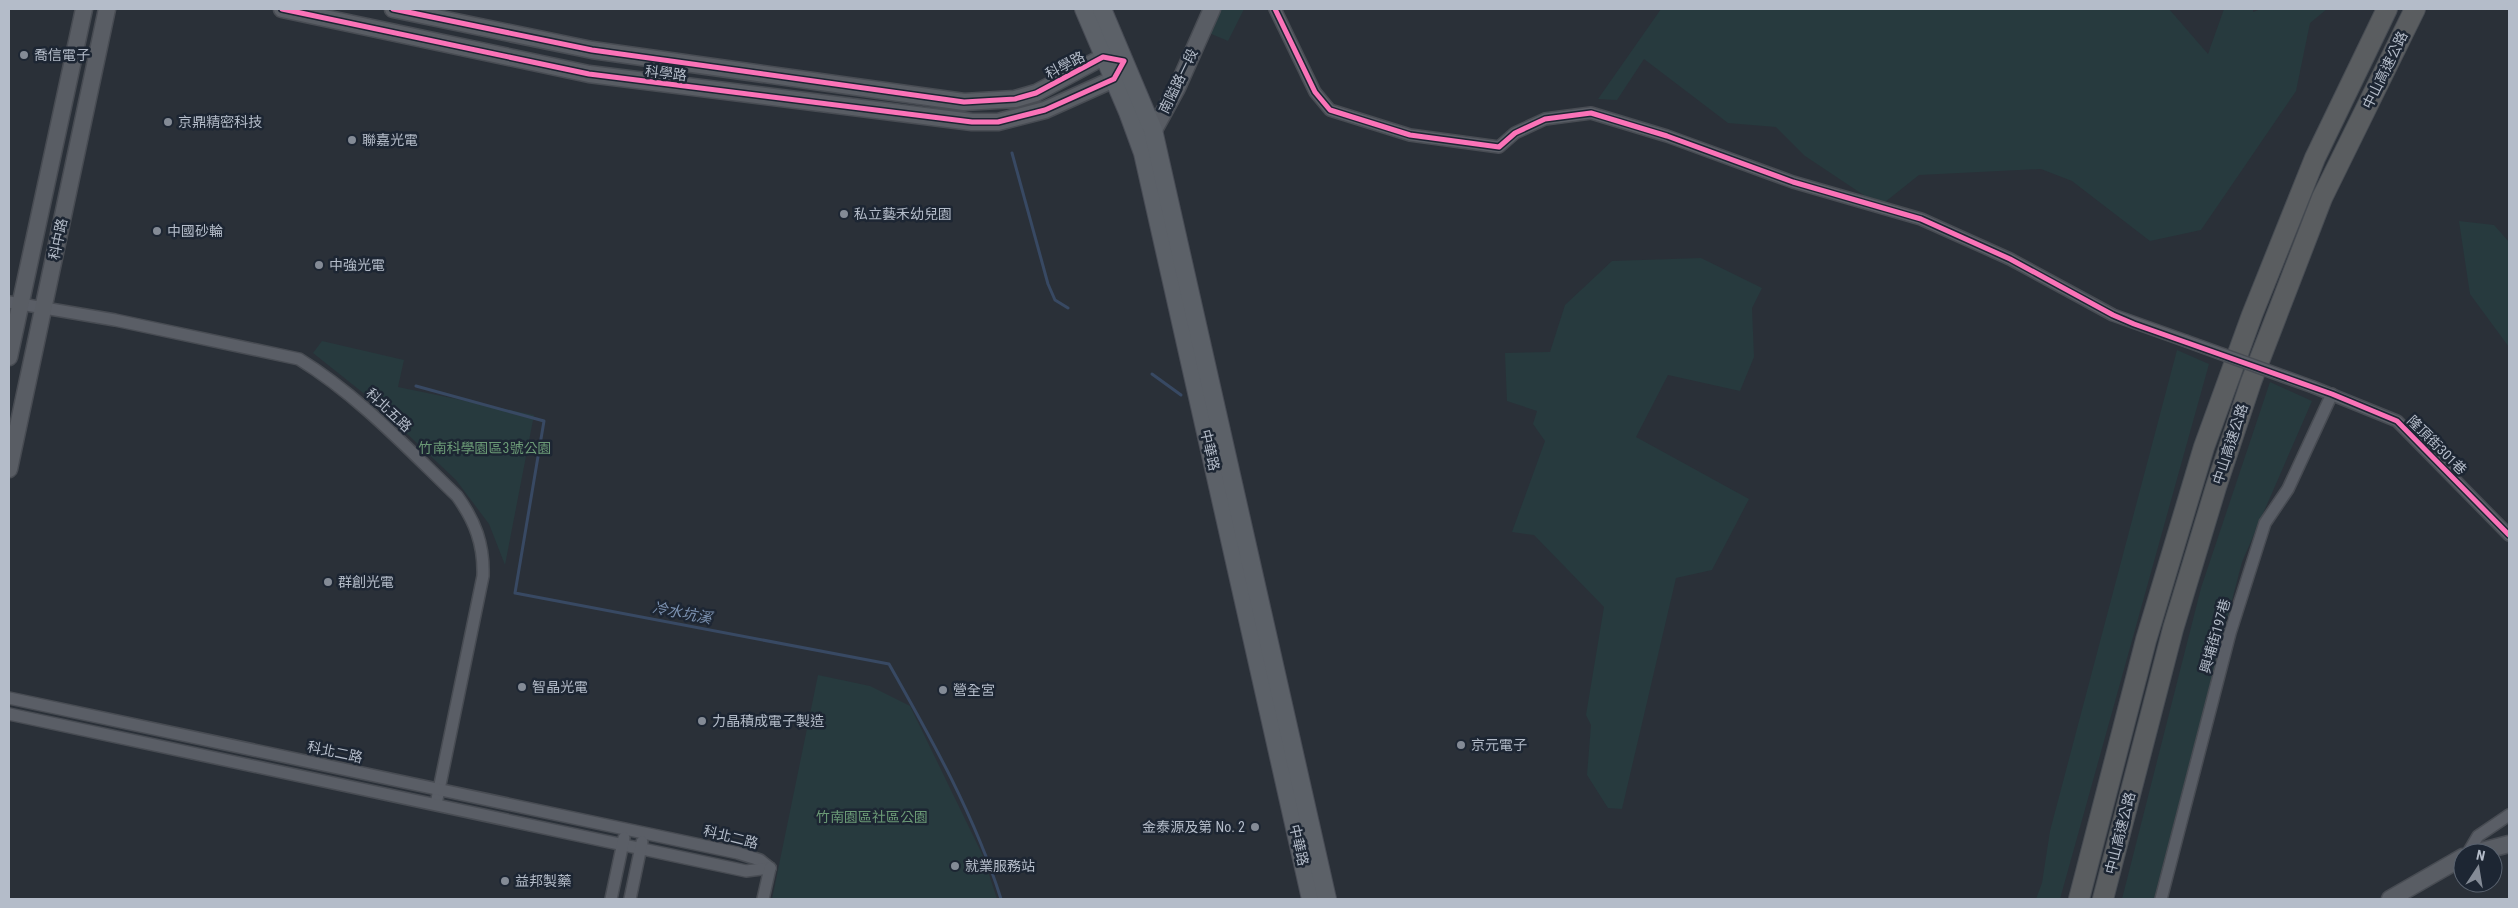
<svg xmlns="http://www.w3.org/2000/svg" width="2518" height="908" font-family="'Roboto Condensed','Noto Sans TC',sans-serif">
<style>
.green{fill:#273a3e}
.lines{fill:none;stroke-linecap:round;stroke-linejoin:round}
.stream{stroke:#384963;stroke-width:3}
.street-casing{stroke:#484c53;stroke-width:14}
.secondary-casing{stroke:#484c53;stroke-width:19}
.primary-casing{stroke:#484c55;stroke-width:20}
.highway-casing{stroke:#474c53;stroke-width:22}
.street{stroke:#5a5e66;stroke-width:11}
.secondary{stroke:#595d64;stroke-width:16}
.primary{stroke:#5c6168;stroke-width:18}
.highway{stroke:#5a5d60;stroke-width:20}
.street-bridge-casing{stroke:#484c53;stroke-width:14;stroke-linecap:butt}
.street-bridge{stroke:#5a5e66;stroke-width:11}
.cycleway-casing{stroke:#1d2633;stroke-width:8}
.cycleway{stroke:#fb73b8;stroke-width:5}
.poi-dot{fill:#848b96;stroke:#1d2633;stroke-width:2}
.labels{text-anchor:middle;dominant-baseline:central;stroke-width:5;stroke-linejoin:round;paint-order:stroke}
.poi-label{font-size:14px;fill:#b4bcc9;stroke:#1d2633;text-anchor:start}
.street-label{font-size:14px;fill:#b4bcc9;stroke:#1d2633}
.park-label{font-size:14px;fill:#6b9a76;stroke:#1d2633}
.water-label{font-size:15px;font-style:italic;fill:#7c92b1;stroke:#1d2633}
</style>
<rect width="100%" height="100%" fill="#2a3038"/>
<g class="green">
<polygon points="1220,9 1244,9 1228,41 1209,33"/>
<polygon points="1661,9 2169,9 2208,54 2224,9 2253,9 2253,12 2261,9 2327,9 2310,23 2296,91 2201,230 2150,241 2072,181 2041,169 1919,175 1880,206 1805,156 1776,127 1728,123 1644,59 1617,100 1598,99"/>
<polygon points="2459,221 2494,225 2509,242 2509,347 2470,294"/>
<polygon points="1701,258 1762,288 1752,308 1754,357 1740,391 1668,375 1636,437 1749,499 1712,570 1676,578 1622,809 1608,808 1587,775 1591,725 1586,715 1604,607 1534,535 1512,532 1545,441 1533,424 1537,411 1507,401 1505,353 1550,352 1565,305 1612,261"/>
<polygon points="322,341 404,360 398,387 534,415 505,565 489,524 456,480 367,396 313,353"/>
<polygon points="2177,350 2209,364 2060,899 2036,899 2042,883 2050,831"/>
<polygon points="2270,382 2312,401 2242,562 2154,899 2122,899 2201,588"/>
<polygon points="818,675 870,686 910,706 983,856 997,899 772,899"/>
</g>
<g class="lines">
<g class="stream">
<polyline points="1012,153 1048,284 1055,300 1068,308"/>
<polyline points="1152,374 1181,395"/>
<path d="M416,386L544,421L515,593L889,664C932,740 975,816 1001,899"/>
</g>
<g class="street-casing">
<g id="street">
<polyline points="1275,9 1315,92 1330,110 1410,135 1499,147 1515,133 1545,119 1591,113 1667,136 1793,182 1921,219 2010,259 2113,315 2186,341"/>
<path d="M9,302L115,320L299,359C359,396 406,447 457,496C475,521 484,544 483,576L436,804"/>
<polyline points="2313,387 2397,421 2509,535"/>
<polyline points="9,698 738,853 760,860 770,868"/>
<polyline points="9,714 746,871 770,868"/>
<polyline points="2468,853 2478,836 2509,815"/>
<polyline points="611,899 624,838"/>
<polyline points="630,899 642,842"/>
<polyline points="763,899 770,868"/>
<polyline points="2161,899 2230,633 2265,523 2288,489 2332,394"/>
</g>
</g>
<g class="secondary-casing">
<g id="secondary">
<polyline points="282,9 589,74 972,122 998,122 1045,110 1114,79 1124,61 1103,57 1036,93 1015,99 964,102 592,50 393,9"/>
<polyline points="1149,139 1177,88 1212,9"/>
<polyline points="9,357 84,9"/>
<polyline points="9,469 107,9"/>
<polyline points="2474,853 2509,844"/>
<polyline points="2390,899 2463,857"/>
</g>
</g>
<g class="primary-casing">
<g id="primary">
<polyline points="1084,9 1128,112 1143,153 1311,899"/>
<polyline points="1102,9 1153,130 1327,899"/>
</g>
</g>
<g class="highway-casing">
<g id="highway">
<polyline points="2079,899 2146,640 2204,447 2252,315 2315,158 2387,9"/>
<polyline points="2103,899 2173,629 2216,487 2251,382 2322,198 2415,9"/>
</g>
</g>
<use href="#street" class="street"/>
<use href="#secondary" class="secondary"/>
<use href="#primary" class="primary"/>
<use href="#highway" class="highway"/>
<g class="street-bridge-casing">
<polyline id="street-bridge" points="2186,341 2313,387"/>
</g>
<use href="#street-bridge" class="street-bridge"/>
<g class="cycleway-casing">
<g id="cycleway">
<polyline points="282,9 589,74 972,122 998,122 1045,110 1114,79 1124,61 1103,57 1036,93 1015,99 964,102 592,50 393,9"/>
<polyline points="1275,9 1315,92 1330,110 1410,135 1499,147 1515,133 1545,119 1591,113 1667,136 1793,182 1921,219 2010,259 2113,315 2134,324 2332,394 2397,421 2509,535"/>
</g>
</g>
<use href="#cycleway" class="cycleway"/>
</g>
<g class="poi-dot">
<circle cx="24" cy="55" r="5"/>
<circle cx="168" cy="122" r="5"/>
<circle cx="352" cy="140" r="5"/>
<circle cx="844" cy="214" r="5"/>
<circle cx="157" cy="231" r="5"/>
<circle cx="319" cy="265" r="5"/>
<circle cx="328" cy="582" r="5"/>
<circle cx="522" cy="687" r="5"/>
<circle cx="943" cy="690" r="5"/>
<circle cx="702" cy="721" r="5"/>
<circle cx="1461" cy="745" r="5"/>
<circle cx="1255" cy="827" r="5"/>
<circle cx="955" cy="866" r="5"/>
<circle cx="505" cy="881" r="5"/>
</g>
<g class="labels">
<g class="poi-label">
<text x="34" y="55">喬信電子</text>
<text x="178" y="122">京鼎精密科技</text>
<text x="362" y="140">聯嘉光電</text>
<text x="854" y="214">私立藝禾幼兒園</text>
<text x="167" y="231">中國砂輪</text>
<text x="329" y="265">中強光電</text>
<text x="338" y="582">群創光電</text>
<text x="532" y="687">智晶光電</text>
<text x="953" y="690">營全宮</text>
<text x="712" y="721">力晶積成電子製造</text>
<text x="1471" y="745">京元電子</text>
<text x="1245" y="827" text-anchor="end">金泰源及第 No. 2</text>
<text x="965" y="866">就業服務站</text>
<text x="515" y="881">益邦製藥</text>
</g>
<g class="street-label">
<text transform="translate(1065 65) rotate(-28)">科學路</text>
<text transform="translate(2385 70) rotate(-64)">中山高速公路</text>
<text transform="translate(666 73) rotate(7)">科學路</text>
<text transform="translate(1178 81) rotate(-64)">南隘路一段</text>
<text transform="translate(58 239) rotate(-78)">科中路</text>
<text transform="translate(389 410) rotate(43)">科北五路</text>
<text transform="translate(2230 444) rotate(-72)">中山高速公路</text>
<text transform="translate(2437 445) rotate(45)">隆頂街301巷</text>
<text transform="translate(1210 450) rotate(77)">中華路</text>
<text transform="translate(2215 636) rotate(-74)">興埔街197巷</text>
<text transform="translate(335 752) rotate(12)">科北二路</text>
<text transform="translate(2120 833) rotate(-76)">中山高速公路</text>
<text transform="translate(731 837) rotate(14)">科北二路</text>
<text transform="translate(1299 845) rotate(77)">中華路</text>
</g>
<g class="park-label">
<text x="485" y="448">竹南科學園區3號公園</text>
<text x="872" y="817">竹南園區社區公園</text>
</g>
<g class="water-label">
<text transform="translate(682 613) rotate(11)">冷水坑溪</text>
</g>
</g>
<rect width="2518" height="908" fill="none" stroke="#b4bcc9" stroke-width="20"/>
<g transform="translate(2478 868) rotate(12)"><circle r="24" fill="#1d2633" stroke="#59626f"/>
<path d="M0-4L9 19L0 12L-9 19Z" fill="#848b96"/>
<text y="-8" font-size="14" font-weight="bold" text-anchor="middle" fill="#b4bcc9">N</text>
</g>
</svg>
